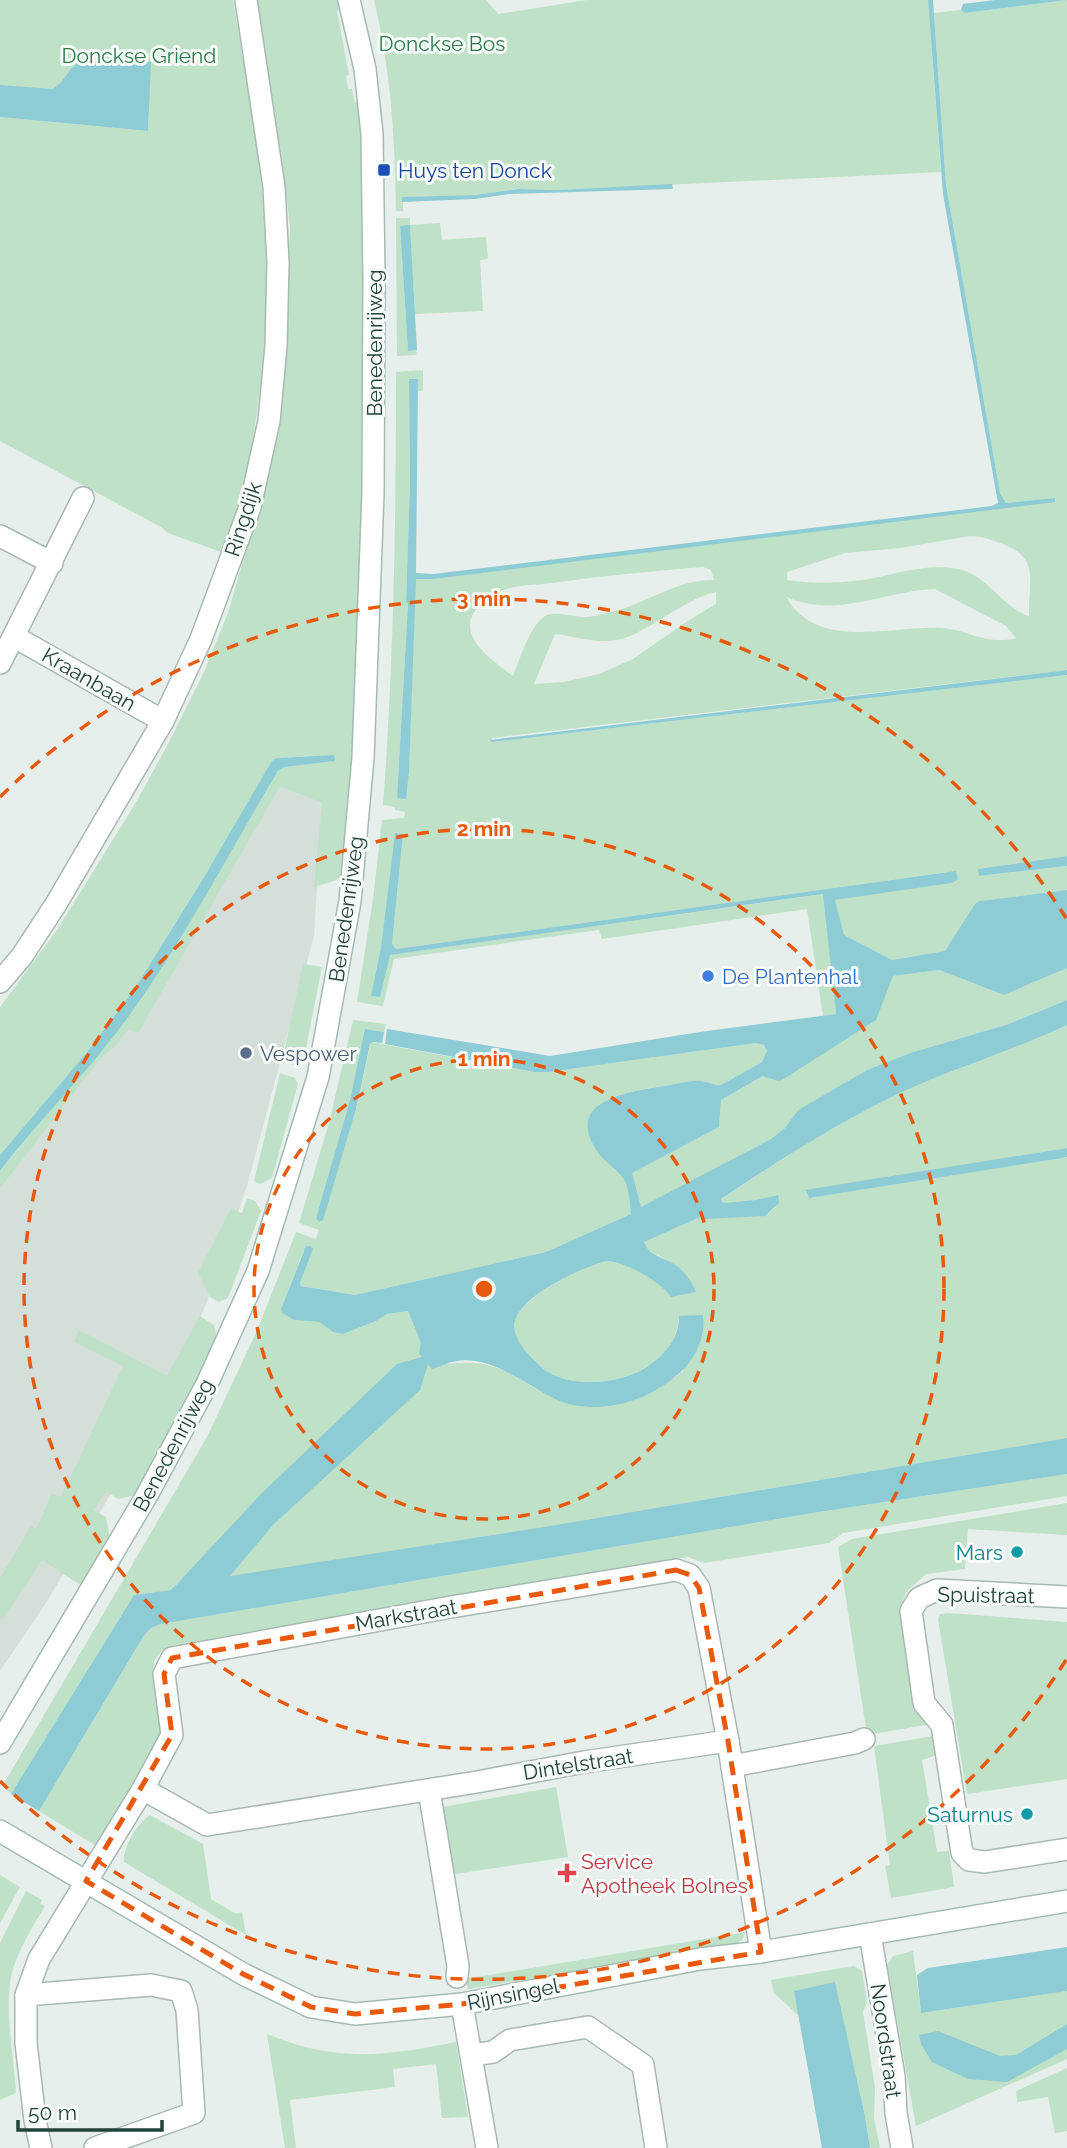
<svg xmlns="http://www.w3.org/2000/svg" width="1067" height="2148" font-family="Raleway,sans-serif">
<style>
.built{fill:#d4dfda}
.green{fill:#bee1c7;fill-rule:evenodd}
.water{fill:#8dcbd5}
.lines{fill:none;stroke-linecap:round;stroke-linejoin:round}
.street-casing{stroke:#a8b8b2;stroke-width:24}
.secondary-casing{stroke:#a4bbb3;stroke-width:24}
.street{stroke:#fff;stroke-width:21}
.secondary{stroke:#fff;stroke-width:21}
.marked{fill:none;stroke:#e8590c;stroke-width:5;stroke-dasharray:14 9;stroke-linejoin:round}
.ring{fill:none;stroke:#e8590c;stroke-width:3.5;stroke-dasharray:12 9}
.transit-dot{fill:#1a4fb4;stroke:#f7fbf9;stroke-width:2.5}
.shop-dot{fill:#3f7fe0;stroke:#f7fbf9;stroke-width:2.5}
.service-dot{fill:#5c6f8a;stroke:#f7fbf9;stroke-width:2.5}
.culture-dot{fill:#0f9aa8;stroke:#f7fbf9;stroke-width:2.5}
.health-dot{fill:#e0444e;stroke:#f7fbf9;stroke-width:2.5}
.labels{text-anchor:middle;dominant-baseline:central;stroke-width:6;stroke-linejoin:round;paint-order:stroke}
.park-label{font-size:21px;fill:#2c7b49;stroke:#f7fbf9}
.transit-label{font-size:21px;fill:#164399;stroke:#f7fbf9;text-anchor:start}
.street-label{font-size:21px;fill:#23433a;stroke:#f7fbf9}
.shop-label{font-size:21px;fill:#366cbe;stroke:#f7fbf9;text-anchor:start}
.service-label{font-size:21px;fill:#4e5e75;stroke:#f7fbf9;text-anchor:start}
.culture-label{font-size:21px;fill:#0d838f;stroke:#f7fbf9;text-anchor:end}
.health-label{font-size:21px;fill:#be3a42;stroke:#f7fbf9;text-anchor:start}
.centre{fill:#e8590c;stroke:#f7fbf9;stroke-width:3.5}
.ring-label{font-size:21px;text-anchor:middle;font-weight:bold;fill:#e8590c;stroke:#f7fbf9;stroke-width:6;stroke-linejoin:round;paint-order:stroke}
</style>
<rect width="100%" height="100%" fill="#e6efeb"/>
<polygon class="built" points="280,785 322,803 314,936 247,1186 207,1302 155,1420 46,1603 0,1671 0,1189 101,1058"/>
<g class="green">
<path d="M0,0H233C252,114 273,217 265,333C262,383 255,433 245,481C239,506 232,529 227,554L168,533L161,527L0,441V117L148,131L149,112L0,95Z"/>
<polygon points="252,0 340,0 342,9 337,11 349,75 346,76 348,89 352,89 355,103 360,102 365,184 363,468 357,703 345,873 337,880 314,887 322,803 280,786 138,1033 129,1029 116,1045 101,1058 0,1189 0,1171 135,1007 156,976 278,771 285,767 335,761 333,755 277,758 134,990 88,1051 0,1155 0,1007 57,930 138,799 168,744 204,672 228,613 259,506 285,340 290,227 280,144 270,101"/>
<path d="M374,0H486L498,14L587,0H928L941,172L557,190L518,189L475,195L403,197V211H396C395,139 391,70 374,0Z"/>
<path d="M1067,0V670L492,738V742L1067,675V856L979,869L980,876L1067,866V890L980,901L945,951L892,960L844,935L834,900L952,883L957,875L948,872L396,949L392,944L403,834L395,833L381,947L371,996L380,997L389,955L824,894L836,1014L823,1016L807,909L602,939L599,930L394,959L383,1006L357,1002L373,899L382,820L404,818L405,812L395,810V807L383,805C394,661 396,516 396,372L423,370V391H418V379H409L410,483L406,602H408L397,798H406L409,773L415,579H434L1055,498L1006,503L1000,493L946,185L934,13L961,10L964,13ZM970,536C980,536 988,539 997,542C1042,556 1028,580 1029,616C1003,608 986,574 958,569C932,564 908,570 884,576C852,583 819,585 787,580V572L845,553L900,548ZM703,567L711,570L714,580C674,579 645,606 606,613C599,615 592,617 585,617C573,617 558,611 547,615C530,623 520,660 513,676C492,660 452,634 479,606C487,598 496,592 506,589C524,584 541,585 559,582C607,575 655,571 703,567ZM935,589L1006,626L1016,638C987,646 969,630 942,628C891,625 818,652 786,597C838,619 883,591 935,589ZM716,592V604L686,622L633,659L599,674L564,682L534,684L555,634C572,636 591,642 609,641C644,639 679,600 716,592Z"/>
<polygon points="396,218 410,218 410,225 440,223 442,240 486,237 488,259 480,260 483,311 415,314 410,226 400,226 408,351 417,350 416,355 397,356"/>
<polygon points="303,964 322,967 303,1063 298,1066 282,1062"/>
<polygon points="1067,968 1067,1000 1009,1024 910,1053 867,1070 798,1110 785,1128 771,1139 641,1208 631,1173 719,1127 721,1100 764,1076 893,976 939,970 1004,995"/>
<path d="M353,1020L386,1024L384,1032L366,1029L350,1100L316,1218L321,1222L356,1109L371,1042L533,1072H548L756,1043L764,1045L767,1051L762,1062L721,1085C713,1086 708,1081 700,1081C689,1080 675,1085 663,1086C633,1091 566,1099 595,1146C602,1158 623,1172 626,1183C629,1192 630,1205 631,1214L546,1252L355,1295L302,1286L300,1283L313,1249L304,1250L281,1309L282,1313L294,1320L319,1322L333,1332L343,1334L376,1321L387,1314L408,1311L421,1343L423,1358L170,1590L134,1595L11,1794L3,1785L207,1437L257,1331L296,1232L316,1239L319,1230L299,1223L329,1123Z"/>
<path d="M1067,1025V1148L805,1191L809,1198L1067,1157V1438L550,1526L229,1577L274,1524L428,1363C449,1366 469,1359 491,1366C514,1372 532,1389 553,1398C598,1419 648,1401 683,1371L679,1317C677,1339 668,1352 650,1365C625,1383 575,1389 548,1372C542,1369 537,1362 532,1358C524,1350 514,1338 514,1326C515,1298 583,1267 607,1261C629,1263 653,1279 669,1293L695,1292C691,1280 677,1265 665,1259C656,1253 648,1253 643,1242L700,1217L768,1214L778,1204V1195L755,1200L723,1203L721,1199C780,1161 839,1121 904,1091C958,1067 1014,1050 1067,1025Z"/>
<polygon points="280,1073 295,1078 298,1084 272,1178 260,1184 254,1181"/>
<polygon points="247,1198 255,1201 261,1211 228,1298 219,1302 210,1297 198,1272 231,1209 242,1213"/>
<polygon points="200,1316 214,1325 218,1342 136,1495 118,1499 106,1491 94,1510 106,1517 110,1538 82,1586 42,1560 2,1620 0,1619 0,1578 31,1526 36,1529 52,1494 61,1497 123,1366 74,1342 79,1330 167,1376"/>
<polygon points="1067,1474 1067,1496 843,1533 829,1543 704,1563 688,1557 175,1645 162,1650 154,1661 153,1675 162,1724 160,1739 101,1849 39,1811 143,1637 151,1628 161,1624 819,1512"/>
<polygon points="1067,1503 1067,1535 968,1529 965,1569 926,1574 906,1592 900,1610 916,1712 931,1724 867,1735 838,1547 852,1539"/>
<polygon points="948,1613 1067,1622 1067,1779 967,1794 938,1619 940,1614"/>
<polygon points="933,1736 937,1755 922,1760 937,1852 949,1851 954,1887 891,1898 885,1866 890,1865 874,1746"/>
<polygon points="556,1787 568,1857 448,1875 437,1808"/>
<path d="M150,1815L203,1844L211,1899L236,1914L242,1912L246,1935L124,1862C122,1849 138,1822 150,1815Z"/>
<polygon points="0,1875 20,1887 0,1923"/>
<path d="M26,1891L42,1900L40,1904L45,1906C33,1926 20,1947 13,1969C3,2002 14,2057 16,2093L0,2100V1943Z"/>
<polygon points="746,1932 742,1940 733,1945 468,1989 466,1979"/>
<polygon points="913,1951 921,2013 1067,1991 1067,2059 916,2126 887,1965 893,1956"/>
<polygon points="854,1966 862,1971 867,2003 863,2012 875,2087 874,2118 880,2148 870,2148 865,2116 835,1983 794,1991 799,2016 774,1993 771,1980"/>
<path d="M267,2034C336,2063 385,2056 456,2042L468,2117L442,2118L436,2064L393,2069L395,2087L290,2100L296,2148H285Z"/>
<polygon points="1067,2068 1067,2131 1055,2133 1048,2097 1017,2102 1016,2091"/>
</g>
<g class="water">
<polygon points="928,0 933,0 946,185 1000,493 1006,503 1055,498 1055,502 434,579 416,579 409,773 406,799 397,798 408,603 406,602 410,483 409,379 418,379 416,573 433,574 992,506 998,503 943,194"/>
<polygon points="995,0 1067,0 964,13 961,10 963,4"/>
<path d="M88,57L151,62L148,131L0,117V85L53,89C70,77 66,67 88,57Z"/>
<polygon points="672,184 673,189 509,194 475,199 402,202 402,197 475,195 518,189 557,190"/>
<polygon points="410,225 417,350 408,351 400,226"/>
<polygon points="1067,670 1067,675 492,742 490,740"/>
<path d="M334,755L335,761L285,767L278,771C228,854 183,942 126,1020C87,1073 40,1119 0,1171V1155L88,1051L134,990L207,872L272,761L277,758Z"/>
<path d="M395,833L403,834L392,944L396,949L956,871L958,879L952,883L835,900L844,935L892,960L945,951L975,904L980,901L1067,890V968L1004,995L939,970L893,976L876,1020L782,1080L778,1081L763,1076L721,1100L719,1127L632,1173L641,1207L771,1139L785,1128L798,1110L867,1070L910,1053L1009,1024L1067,1000V1025C1014,1050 958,1067 904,1091C840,1121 780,1160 721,1199L723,1203L755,1200L778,1195L779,1203L765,1216L704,1219L700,1217L644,1242C649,1256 664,1257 675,1265C685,1271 691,1281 696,1292L671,1297C661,1282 626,1262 607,1261C583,1267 515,1297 514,1326C514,1337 524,1350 532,1358C537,1362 542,1369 548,1372C576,1389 625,1383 650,1365C667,1352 679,1338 679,1316L703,1315C706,1338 694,1362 676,1376C644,1404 591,1418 551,1397C523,1382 487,1353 452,1362C446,1363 439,1367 432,1369L428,1364L420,1390L274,1524L230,1576L550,1526L1067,1438V1474L819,1512L161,1624L151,1628L143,1637L39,1811L11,1794L134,1595L170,1590L177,1584L262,1493L397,1364L422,1357L419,1353L421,1343L408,1311L387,1314L376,1321L343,1334L333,1332L319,1322L294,1320L282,1313L281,1309L306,1246H310L313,1249L300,1283L301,1286L355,1295L546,1252L631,1214C630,1205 629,1185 623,1178C616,1168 604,1162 597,1151C563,1100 629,1092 663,1086C675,1085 689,1080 700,1081C708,1081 713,1086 721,1085L762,1062L767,1051L764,1045L756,1043L548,1072H534L385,1044L387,1029L550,1056L700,1032L836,1014L823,894L390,955L380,997L371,996L381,947Z"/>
<polygon points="1067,856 1067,866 979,876 978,869"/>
<polygon points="365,1029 384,1032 382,1043 373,1042 370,1044 356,1109 323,1220 319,1222 316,1218 350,1100"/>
<polygon points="1067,1148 1067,1157 1062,1158 809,1198 805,1190"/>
<polygon points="1067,1947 1067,1991 921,2013 917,1975 928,1968"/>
<polygon points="835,1982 865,2116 870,2148 822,2148 794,1991"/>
<polygon points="1067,2024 1067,2049 1007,2082 968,2079 932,2062 921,2044 919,2035 938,2031 1000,2056 1016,2055"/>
</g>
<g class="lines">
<g class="street-casing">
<g id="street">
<polyline points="0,536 52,563"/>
<polyline points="15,637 163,721"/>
<polyline points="0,663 83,498"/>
<polyline points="0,982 22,956 56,904 163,721 201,639 250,507 269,421 276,346 278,263 274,187 246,0"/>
<polyline points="1067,1597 937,1590 919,1598 911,1611 924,1703 942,1725 962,1853 969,1860 985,1862 1067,1849"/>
<polyline points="732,1766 855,1743 864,1739"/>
<polyline points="143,1789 207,1825 477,1782 584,1762 728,1741"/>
<polyline points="429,1790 458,1966 457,1977"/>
<polyline points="870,1934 894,2076 896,2113 902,2148"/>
<polyline points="26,1995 151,1985 181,1991 187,2010 194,2113 95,2148"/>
<polyline points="462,2004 487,2148"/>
<polyline points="472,2055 493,2052 510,2040 588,2027 643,2065 656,2148"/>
<polyline points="41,2148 35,2120 26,2043 26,1995 39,1959 143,1789 172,1735 164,1674 172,1658 451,1607 676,1570 690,1575 699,1588 728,1741 761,1952"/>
</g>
</g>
<g class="secondary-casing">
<g id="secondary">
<polyline points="0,1743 147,1495 207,1384 258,1271 318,1077 350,901 363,758 373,493 374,278 372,134 365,69 349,0"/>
<polyline points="0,1831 243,1974 311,2007 355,2014 462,2004 700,1959 761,1952 1067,1901"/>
</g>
</g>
<use href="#street" class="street"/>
<use href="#secondary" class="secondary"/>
</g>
<path class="marked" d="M676,1570L690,1575L699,1588L728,1741L761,1952L462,2004L355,2014L311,2007L243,1974L86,1881L172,1735L164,1674L172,1658Z"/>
<g class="ring">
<circle cx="484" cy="1289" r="230"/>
<circle cx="484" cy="1289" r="460"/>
<path d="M1066 1660A690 690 0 0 1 0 1781M0 797A690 690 0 0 1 1066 918"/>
</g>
<rect class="transit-dot" x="377" y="163" width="14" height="14" rx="3.5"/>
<circle class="shop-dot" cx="708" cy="976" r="7"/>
<circle class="service-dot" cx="246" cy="1053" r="7"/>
<g class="culture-dot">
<circle cx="1017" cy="1552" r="7"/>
<circle cx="1027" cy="1814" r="7"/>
</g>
<path class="health-dot" d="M563.5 1862.5h7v7h7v7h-7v7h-7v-7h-7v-7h7z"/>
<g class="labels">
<g class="park-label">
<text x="442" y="43">Donckse Bos</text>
<text x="139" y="55">Donckse Griend</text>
</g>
<g class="transit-label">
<text x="398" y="170">Huys ten Donck</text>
</g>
<g class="street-label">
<text transform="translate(374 343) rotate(-90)">Benedenrijweg</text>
<text transform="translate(243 519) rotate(-72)">Ringdijk</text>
<text transform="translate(89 679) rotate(30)">Kraanbaan</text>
<text transform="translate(346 909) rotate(-82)">Benedenrijweg</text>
<text transform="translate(173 1445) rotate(-62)">Benedenrijweg</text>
<text transform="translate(986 1595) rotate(1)">Spuistraat</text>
<text transform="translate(406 1615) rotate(-10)">Markstraat</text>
<text transform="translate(578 1764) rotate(-9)">Dintelstraat</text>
<text transform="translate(513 1994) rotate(-11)">Rijnsingel</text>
<text transform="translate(886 2041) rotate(82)">Noordstraat</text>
</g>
<g class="shop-label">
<text x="722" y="976">De Plantenhal</text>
</g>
<g class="service-label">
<text x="260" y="1053">Vespower</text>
</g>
<g class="culture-label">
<text x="1003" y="1552">Mars</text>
<text x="1013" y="1814">Saturnus</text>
</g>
<g class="health-label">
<text x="581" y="1861">Service<tspan x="581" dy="24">Apotheek Bolnes</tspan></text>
</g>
</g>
<circle cx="484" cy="1289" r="10" class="centre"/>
<g class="ring-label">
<text x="484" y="606">3 min</text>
<text x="484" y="836">2 min</text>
<text x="484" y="1066">1 min</text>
</g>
<path d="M18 2120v10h144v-10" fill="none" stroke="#23433a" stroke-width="3.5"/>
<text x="28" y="2120" font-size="21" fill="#23433a" stroke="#f7fbf9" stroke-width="5" paint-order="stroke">50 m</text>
</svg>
